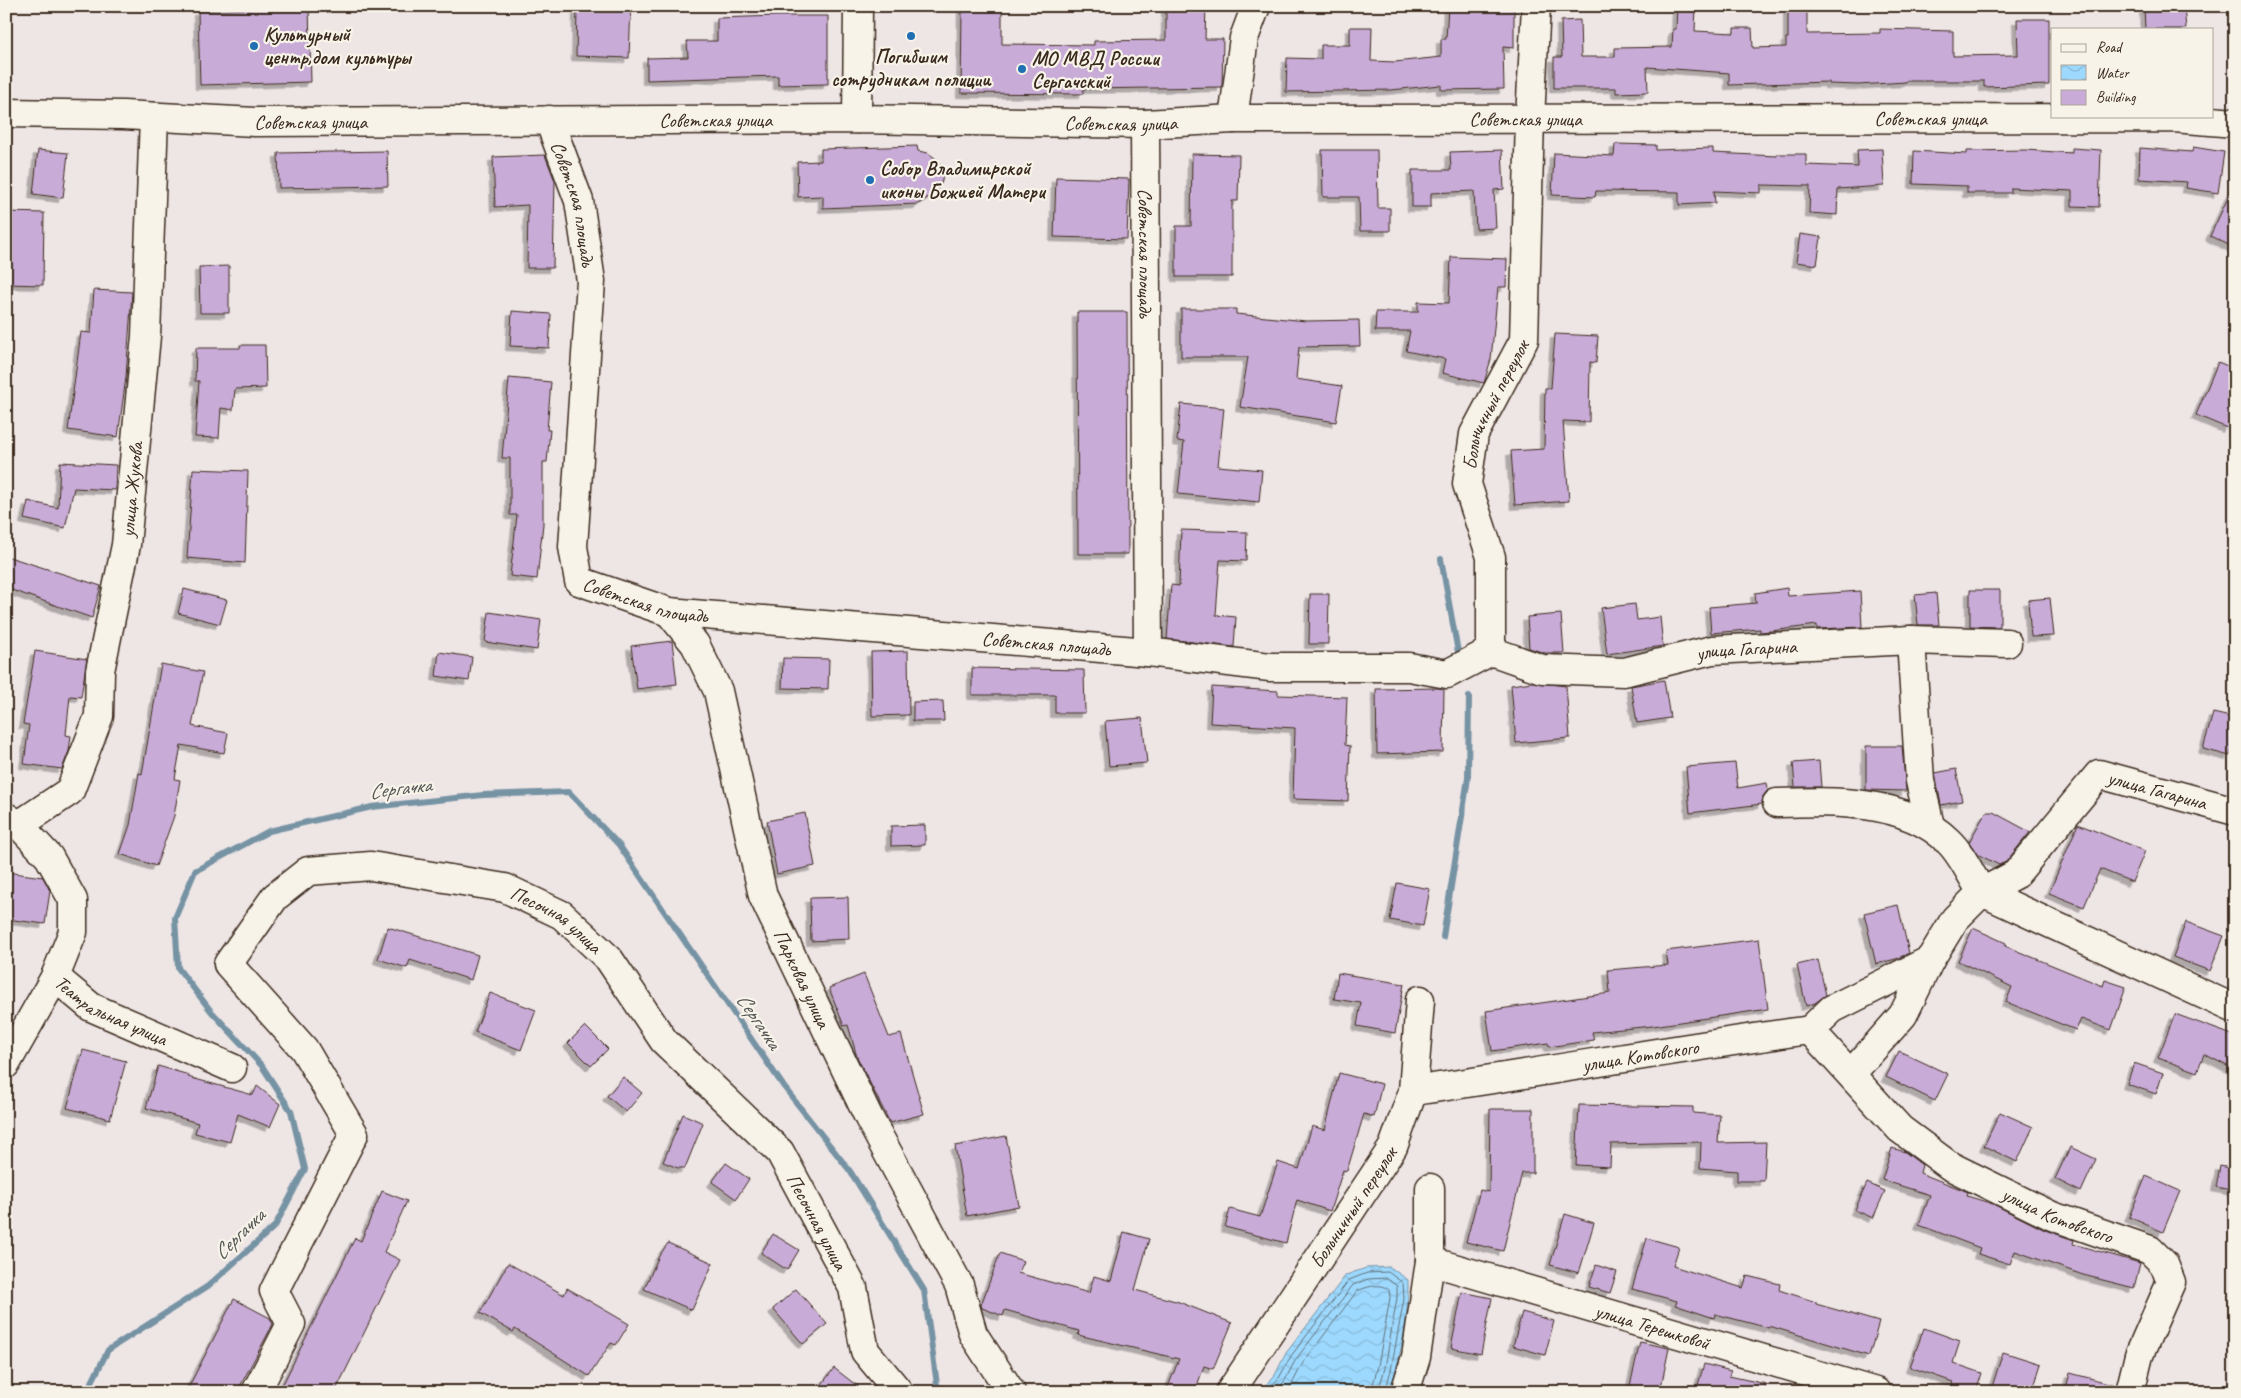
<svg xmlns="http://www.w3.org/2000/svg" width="2241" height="1398" font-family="Caveat,sans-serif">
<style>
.water{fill:url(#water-waves);stroke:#7693a4}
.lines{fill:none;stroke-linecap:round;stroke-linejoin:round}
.shore{stroke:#627078;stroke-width:1}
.stream{stroke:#7693a4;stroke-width:6}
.building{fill:#c9abd7;stroke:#3b2a1e;filter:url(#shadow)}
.minor-casing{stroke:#3b2a1e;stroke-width:31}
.major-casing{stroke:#3b2a1e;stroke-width:31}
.minor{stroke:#f7f3e8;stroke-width:28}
.major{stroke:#f7f3e8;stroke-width:28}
.poi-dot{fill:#1f6fb2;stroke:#f7f3e8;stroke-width:2}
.labels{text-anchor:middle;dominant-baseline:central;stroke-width:4.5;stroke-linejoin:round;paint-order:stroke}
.poi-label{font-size:20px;font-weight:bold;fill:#3b2a1e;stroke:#f7f3e8;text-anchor:start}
.street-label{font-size:20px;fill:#3b2a1e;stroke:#f7f3e8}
.water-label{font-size:21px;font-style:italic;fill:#545656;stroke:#f7f3e8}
</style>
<defs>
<pattern id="water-waves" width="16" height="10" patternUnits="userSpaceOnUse" patternTransform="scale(1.25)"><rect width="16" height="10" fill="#9dd9fe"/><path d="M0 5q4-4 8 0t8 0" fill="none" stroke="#88bad9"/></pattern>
<filter id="shadow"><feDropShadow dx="-4.5" dy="4.5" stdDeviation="0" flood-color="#0004"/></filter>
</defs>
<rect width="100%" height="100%" fill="#eee5e5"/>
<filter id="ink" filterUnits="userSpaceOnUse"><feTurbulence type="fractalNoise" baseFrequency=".02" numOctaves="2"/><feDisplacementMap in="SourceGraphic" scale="10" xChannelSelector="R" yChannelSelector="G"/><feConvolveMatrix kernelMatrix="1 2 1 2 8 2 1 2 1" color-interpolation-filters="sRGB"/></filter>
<g filter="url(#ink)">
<path class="water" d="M1390,1267L1408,1280C1409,1316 1401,1357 1389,1392H1260L1275,1375L1286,1353L1346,1275L1366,1268Z"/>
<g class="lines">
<g class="shore">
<polyline points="1265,1392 1279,1378 1291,1356 1349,1280 1367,1273 1388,1272 1403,1283 1404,1299 1391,1370 1385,1392"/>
<polyline points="1274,1392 1284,1382 1296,1359 1353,1285 1368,1279 1386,1278 1397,1286 1397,1298 1385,1368 1378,1392"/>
<path d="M1285,1392L1292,1384L1303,1363L1357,1291C1367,1287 1380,1282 1389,1290L1390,1298L1378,1366L1371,1392"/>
</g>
<g class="stream">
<polyline points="1441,559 1458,652"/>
<polyline points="1443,937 1468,778 1469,697"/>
<polyline points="87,1392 108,1350 208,1286 275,1226 305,1169 291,1111 262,1066 211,1011 178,968 175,918 195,871 269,831 372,807 483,795 569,792 619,845 784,1087 850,1171 924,1290 938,1392"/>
</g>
</g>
<g class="building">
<polygon points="251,6 309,6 311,82 200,85 198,11 252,9"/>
<polygon points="599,6 631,6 629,58 576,56 577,10 599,11"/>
<polygon points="962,6 1002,6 1002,44 1094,45 1094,41 1166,40 1166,6 1206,6 1205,39 1223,39 1222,87 1083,89 1083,94 961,93"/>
<polygon points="1448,6 1514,6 1514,48 1503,47 1504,89 1441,90 1441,85 1391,90 1286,92 1287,58 1321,59 1321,45 1350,45 1350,27 1372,27 1371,61 1395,62 1441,57 1441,39 1446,39"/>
<polygon points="1677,6 1696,6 1695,31 1734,33 1734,28 1752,28 1753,48 1786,47 1786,38 1788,38 1788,9 1807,9 1807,34 1880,33 1880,29 1953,31 1953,56 2018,55 2017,19 2049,19 2049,85 1984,87 1984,81 1906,81 1906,82 1858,85 1829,84 1829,82 1729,85 1729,73 1647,67 1648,92 1616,93 1616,88 1554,88 1554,57 1562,57 1561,21 1580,20 1581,57 1615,57 1615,48 1672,47 1673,29 1676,29"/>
<polygon points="2144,6 2184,6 2186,29 2145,29"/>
<polygon points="778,16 828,16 828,84 778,85 778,76 647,80 647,58 688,57 687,41 717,41 717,18"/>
<polygon points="1615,144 1656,145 1656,150 1713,148 1713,153 1777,156 1777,154 1806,154 1806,165 1858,167 1857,150 1882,149 1884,186 1838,189 1837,215 1809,213 1810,186 1761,185 1761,193 1714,191 1715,203 1679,205 1679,192 1596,191 1595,197 1552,195 1554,153 1614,156"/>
<polygon points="917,146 918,151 928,153 935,158 941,166 943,175 941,184 936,192 918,204 823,208 823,196 798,197 797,162 821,161 821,149"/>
<polygon points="2193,147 2224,152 2218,193 2186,188 2187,182 2139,179 2140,148 2192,152"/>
<polygon points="2072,148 2101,150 2099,207 2072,206 2072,191 2011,188 2011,193 1967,193 1967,186 1913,184 1914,151 1967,154 1967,151 2025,150 2072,153"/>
<polygon points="38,150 68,153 63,198 33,194"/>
<polygon points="1322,150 1377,150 1378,208 1390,208 1390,231 1360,231 1359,197 1323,197"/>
<polygon points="1502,150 1504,189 1494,190 1496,228 1476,229 1474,191 1431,193 1431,207 1412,207 1412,170 1451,170 1450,152"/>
<polygon points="387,151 388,186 279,188 278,153"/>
<polygon points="1192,154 1239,155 1238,201 1232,201 1232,277 1176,277 1176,226 1191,226"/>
<polygon points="545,155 555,181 553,268 527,268 528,205 495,207 493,157"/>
<polygon points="1056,177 1129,179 1127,239 1054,237"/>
<polygon points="2235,183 2235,248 2210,236"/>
<polygon points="6,212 44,213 43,285 6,284"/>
<polygon points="1800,234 1821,237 1817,265 1796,262"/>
<polygon points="1451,257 1507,259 1506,287 1498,287 1491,359 1484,383 1442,373 1445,359 1406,351 1410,331 1375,331 1376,312 1418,312 1418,302 1449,303"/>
<polygon points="229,266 229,313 200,313 199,267"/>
<polygon points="94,290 132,292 126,377 118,437 68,430 81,332 91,333"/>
<polygon points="1181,309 1236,309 1236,314 1306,321 1359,320 1360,346 1299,347 1296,379 1342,386 1336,422 1240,407 1248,357 1181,357"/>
<polygon points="512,311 551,314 549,348 510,346"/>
<polygon points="1077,312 1127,312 1128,554 1078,554"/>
<polygon points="1555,334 1598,336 1596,363 1590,362 1589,422 1563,421 1569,501 1515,505 1511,451 1544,449 1545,388 1551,388"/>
<polygon points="240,345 265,345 266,388 235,389 233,410 221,408 219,438 195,437 199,381 195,381 196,348 240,348"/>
<polygon points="2218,362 2235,369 2235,409 2227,428 2196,415"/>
<polygon points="509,378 551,382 547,430 550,430 547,462 543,462 543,524 537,579 510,576 517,515 510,515 510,458 502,458"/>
<polygon points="1181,404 1224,408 1218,466 1262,470 1259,502 1178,494 1184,442 1177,441"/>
<polygon points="60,462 116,465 115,490 74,488 65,528 24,519 28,501 58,508"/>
<polygon points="193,469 248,471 245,563 187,558"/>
<polygon points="1181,530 1247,532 1246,561 1220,560 1216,615 1236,617 1234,647 1167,639 1171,585 1179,586"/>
<polygon points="6,556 101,586 92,618 6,588"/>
<polygon points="1787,588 1788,596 1860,591 1862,627 1817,629 1817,625 1771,631 1760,632 1760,629 1711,633 1709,607 1756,603 1755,593"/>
<polygon points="184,589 227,600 220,624 178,613"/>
<polygon points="1970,590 2000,590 2000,627 1970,626"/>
<polygon points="1936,593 1939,625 1918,625 1915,595"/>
<polygon points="1310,594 1329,594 1328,644 1309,644"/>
<polygon points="2050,598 2054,636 2031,637 2028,600"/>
<polygon points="1635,604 1637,620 1660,617 1663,646 1607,654 1601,608"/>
<polygon points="489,612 541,620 537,650 485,642"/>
<polygon points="1561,614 1564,653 1545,653 1529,648 1527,617"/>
<polygon points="672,641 677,684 637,689 631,646"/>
<polygon points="35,651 87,659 81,697 70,696 66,735 71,736 69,751 62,769 24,764 29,725 23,724"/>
<polygon points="908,651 909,715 872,716 871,652"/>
<polygon points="439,652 472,657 469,681 436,676"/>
<polygon points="783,658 829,659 828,689 782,688"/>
<polygon points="161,664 203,672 192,726 228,733 224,753 181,745 175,779 180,780 174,816 156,866 120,854 130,825 139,773 142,774"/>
<polygon points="972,668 1084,670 1085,713 1055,713 1055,695 972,695"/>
<polygon points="1664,680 1670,718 1637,723 1631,686"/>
<polygon points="1532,682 1566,686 1570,738 1516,743 1511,685"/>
<polygon points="1212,687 1278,691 1278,695 1347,697 1345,745 1350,746 1348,801 1293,799 1295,728 1210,723"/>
<polygon points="1438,688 1444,689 1443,752 1377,754 1376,689"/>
<polygon points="943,701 944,721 913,721 913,702"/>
<polygon points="2213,713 2235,718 2235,735 2230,756 2203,749"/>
<polygon points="1142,718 1147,763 1109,766 1105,721"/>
<polygon points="1866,746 1902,746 1906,791 1866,790"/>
<polygon points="1819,761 1821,787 1795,787 1793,763"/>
<polygon points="1735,763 1738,788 1767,783 1768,790 1763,796 1762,804 1690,813 1686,767"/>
<polygon points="1956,769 1962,801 1941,805 1935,773"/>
<polygon points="1986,812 1993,812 2030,832 2006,862 1999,865 1977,854 1969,842"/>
<polygon points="805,813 815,866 777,874 767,821"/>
<polygon points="2078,824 2145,851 2132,882 2100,869 2084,907 2049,893"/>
<polygon points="925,825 925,845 891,846 891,826"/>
<polygon points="6,872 43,877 50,891 45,924 6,919"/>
<polygon points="1397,883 1430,889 1423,926 1390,920"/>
<polygon points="848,897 849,939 811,941 810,898"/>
<polygon points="1898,905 1909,953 1896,959 1876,964 1864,913"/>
<polygon points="2186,922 2224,936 2210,971 2173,957"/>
<polygon points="388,927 478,955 471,980 410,960 407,968 378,959"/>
<polygon points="1973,928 2006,943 2005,946 2103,986 2105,980 2126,987 2111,1030 2081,1019 2076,1030 2006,1002 2012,987 1958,961"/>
<polygon points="1759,939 1768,1009 1653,1026 1592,1032 1594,1040 1549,1047 1548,1043 1492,1051 1486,1011 1610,993 1608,970 1668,965 1666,951"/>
<polygon points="1818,960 1826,995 1815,1003 1806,1006 1797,965"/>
<polygon points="1338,973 1404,984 1395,1033 1357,1026 1361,1003 1334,999"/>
<polygon points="864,974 889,1037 901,1034 924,1114 890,1123 857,1057 848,1025 844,1026 829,988"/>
<polygon points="490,993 536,1010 521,1050 475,1032"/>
<polygon points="2175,1014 2235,1036 2235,1070 2204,1054 2197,1072 2158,1058"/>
<polygon points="585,1026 608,1049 591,1066 568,1043"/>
<polygon points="83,1050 126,1061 110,1119 67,1108"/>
<polygon points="1899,1051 1948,1074 1935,1101 1886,1077"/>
<polygon points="2134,1063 2163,1073 2156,1094 2127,1084"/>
<polygon points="158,1066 189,1075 188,1077 253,1095 257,1086 280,1104 270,1127 238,1114 230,1142 195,1133 198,1123 146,1108"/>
<polygon points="1339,1073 1382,1084 1374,1117 1364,1114 1347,1171 1343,1170 1330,1211 1297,1200 1286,1243 1225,1227 1230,1209 1260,1217 1278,1162 1299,1169 1312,1126 1325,1130"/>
<polygon points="623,1077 642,1093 626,1112 607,1096"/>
<polygon points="1579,1105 1693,1107 1693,1113 1720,1115 1718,1143 1766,1142 1764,1181 1737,1181 1737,1171 1700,1168 1701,1142 1611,1144 1610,1167 1576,1165"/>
<polygon points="1490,1109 1533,1109 1533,1173 1522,1173 1503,1251 1466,1242 1480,1190 1489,1192"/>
<polygon points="2000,1112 2033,1127 2017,1162 1984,1146"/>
<polygon points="683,1114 703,1123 685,1168 678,1168 663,1162"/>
<polygon points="1006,1136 1019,1206 967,1216 955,1146"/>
<polygon points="2070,1147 2096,1159 2081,1192 2055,1179"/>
<polygon points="1892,1148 1905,1152 1922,1165 1920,1173 1968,1192 1967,1196 1993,1204 2045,1230 2074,1240 2073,1244 2140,1263 2134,1288 2083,1275 2015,1251 2010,1264 1978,1254 1980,1248 1919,1225 1930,1195 1882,1180"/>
<polygon points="726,1163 749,1179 736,1199 712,1182"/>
<polygon points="2220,1166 2235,1169 2235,1191 2216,1187"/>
<polygon points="2146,1176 2180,1191 2163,1232 2129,1217"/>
<polygon points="1867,1183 1885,1191 1873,1218 1855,1210"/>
<polygon points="382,1191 407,1201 384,1252 400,1260 335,1392 279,1392 355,1238 361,1241"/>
<polygon points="1565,1214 1594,1223 1579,1273 1550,1265"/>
<polygon points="1124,1232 1149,1239 1135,1290 1179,1302 1232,1323 1213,1369 1204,1366 1195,1392 1166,1392 1179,1359 1078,1335 1079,1331 1005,1310 1003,1316 982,1308 981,1305 1000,1253 1023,1261 1018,1273 1089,1293 1094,1276 1111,1281"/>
<polygon points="773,1234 799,1250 787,1270 761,1253"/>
<polygon points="1647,1238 1679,1247 1673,1266 1743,1288 1747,1276 1780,1284 1779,1290 1816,1302 1816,1304 1879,1322 1869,1356 1769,1326 1769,1328 1715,1314 1714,1318 1675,1305 1677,1301 1632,1289"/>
<polygon points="668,1243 713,1263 692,1310 644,1289 659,1256"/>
<polygon points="508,1263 564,1295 567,1288 629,1324 616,1345 611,1343 589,1376 515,1329 513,1332 480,1313"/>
<polygon points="1596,1265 1617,1272 1610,1293 1589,1287"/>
<polygon points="796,1289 827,1324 803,1344 773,1309"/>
<polygon points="1462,1292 1492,1298 1481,1354 1451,1348"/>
<polygon points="234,1299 270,1318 273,1324 237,1392 186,1392"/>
<polygon points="1522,1312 1554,1321 1545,1355 1513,1346"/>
<polygon points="1924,1328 1960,1341 1953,1363 1982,1373 1976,1392 1963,1392 1951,1388 1953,1382 1910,1367"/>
<polygon points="1640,1342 1669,1348 1660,1392 1630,1386"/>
<polygon points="2003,1352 2041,1364 2032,1392 2008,1392 1992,1387"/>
<polygon points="1704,1364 1731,1371 1729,1376 1766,1384 1765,1392 1696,1392"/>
<polygon points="834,1368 865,1392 816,1392"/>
<polygon points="2070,1373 2116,1385 2115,1392 2065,1392"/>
</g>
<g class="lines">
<g class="minor-casing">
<g id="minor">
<polyline points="1233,119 1244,38 1256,6"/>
<path id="s1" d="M549,120L579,201L591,281L573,547L579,581L669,612L1148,652"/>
<path id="s2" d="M1145,124L1148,652L1270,667H1409L1447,674L1491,651"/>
<path id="s3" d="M669,612L695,644L718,691L763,896L869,1118L959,1285L973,1334L1011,1392"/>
<polyline points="1911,640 1920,781 1930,826"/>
<path id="s4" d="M1491,651V557L1467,484L1474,434L1524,340L1530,118L1536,6"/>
<path id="s5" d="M1491,651L1542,669L1624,672L1712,650L1911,640L2007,643"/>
<path d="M1777,803C1834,801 1905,799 1948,841C1962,854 1971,876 1982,892"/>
<path id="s6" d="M6,817L19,825L49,857L73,900V932L55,977L91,1007L232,1068"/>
<path id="s7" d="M19,825L70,791L99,716L100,671L126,545L146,336L154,117"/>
<polyline points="1982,892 2235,1009"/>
<polyline points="1810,1030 1832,1009 1930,960"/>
<polyline points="6,1064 55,977"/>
<path id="s8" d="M1851,1074L1903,1015L1930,960L1955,919L1982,892L2016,874L2099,774L2235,811"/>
<path id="s9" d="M1413,1091C1545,1072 1677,1048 1810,1030L1900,1129L1950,1166L2052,1216L2150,1250L2164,1264L2171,1282L2139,1355L2130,1392"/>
<path id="s10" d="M1430,1261L1876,1392"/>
<path id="s11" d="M256,1392L291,1324L274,1291L354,1134L304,1049L228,964L275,897L308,871L371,866L505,888L562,915L609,959L664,1041L780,1152L853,1288L865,1351L899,1392"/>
<path id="s12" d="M1230,1392L1393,1147L1413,1091L1420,1000"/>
<polyline points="1405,1392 1416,1357 1430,1261 1430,1188"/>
</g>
</g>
<g class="major-casing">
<g id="major">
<path id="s13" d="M6,113L123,115L255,122L857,119L1145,124L1233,119L2174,118L2235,123"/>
<polyline points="857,119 858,6"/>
</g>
</g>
<use href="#minor" class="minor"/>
<use href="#major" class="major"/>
</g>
</g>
<g class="poi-dot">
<circle cx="911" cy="36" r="5"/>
<circle cx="254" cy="46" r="5"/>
<circle cx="1022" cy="69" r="5"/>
<circle cx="870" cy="180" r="5"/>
</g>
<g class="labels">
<g class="poi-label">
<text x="264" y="34">Культурный<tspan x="264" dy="23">центр,дом культуры</tspan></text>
<text x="911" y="56" text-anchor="middle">Погибшим<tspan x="911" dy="23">сотрудникам полиции</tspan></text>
<text x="1032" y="58">МО МВД России<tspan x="1032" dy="23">Сергачский</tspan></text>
<text x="880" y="168">Собор Владимирской<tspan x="880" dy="23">иконы Божией Матери</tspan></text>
</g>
<g class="street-label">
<text stroke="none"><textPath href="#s13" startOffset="1520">Советская улица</textPath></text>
<text stroke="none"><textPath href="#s13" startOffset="1925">Советская улица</textPath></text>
<text stroke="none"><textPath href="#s13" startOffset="710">Советская улица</textPath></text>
<text stroke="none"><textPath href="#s13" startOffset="305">Советская улица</textPath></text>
<text stroke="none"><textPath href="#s13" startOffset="1115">Советская улица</textPath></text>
<text stroke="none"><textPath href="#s1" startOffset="88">Советская площадь</textPath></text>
<text stroke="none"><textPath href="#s2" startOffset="129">Советская площадь</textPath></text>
<text stroke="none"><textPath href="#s4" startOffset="256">Больничный переулок</textPath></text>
<text stroke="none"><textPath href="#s7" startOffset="371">улица Жукова</textPath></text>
<text stroke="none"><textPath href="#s1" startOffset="538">Советская площадь</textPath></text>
<text stroke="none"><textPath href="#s1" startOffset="942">Советская площадь</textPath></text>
<text stroke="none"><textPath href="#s5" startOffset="261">улица Гагарина</textPath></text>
<text stroke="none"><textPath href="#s8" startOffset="455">улица Гагарина</textPath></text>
<text stroke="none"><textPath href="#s11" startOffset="886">Песочная улица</textPath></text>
<text stroke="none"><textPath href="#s3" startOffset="395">Парковая улица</textPath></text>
<text stroke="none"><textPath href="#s6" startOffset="255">Театральная улица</textPath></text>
<text stroke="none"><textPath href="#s9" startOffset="230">улица Котовского</textPath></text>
<text stroke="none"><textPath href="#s12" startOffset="222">Больничный переулок</textPath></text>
<text stroke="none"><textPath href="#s9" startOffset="716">улица Котовского</textPath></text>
<text stroke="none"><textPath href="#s11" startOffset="1291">Песочная улица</textPath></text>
<text stroke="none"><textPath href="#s10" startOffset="232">улица Терешковой</textPath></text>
</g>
<g class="water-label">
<text transform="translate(400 788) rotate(-7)">Сергачка</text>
<text transform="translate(759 1021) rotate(56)">Сергачка</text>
<text transform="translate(239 1234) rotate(-44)">Сергачка</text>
</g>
</g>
<rect width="2241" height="1398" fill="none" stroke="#f7f3e8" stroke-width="25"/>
<rect x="12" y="12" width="2216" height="1373" fill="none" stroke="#3b2a1e" stroke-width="2" filter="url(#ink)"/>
<rect x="2051" y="28" width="162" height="90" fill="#f7f3e8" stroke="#aca397"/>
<rect x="2061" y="44" width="25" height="8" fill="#f7f3e8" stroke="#aca397"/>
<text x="2096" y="52" font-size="15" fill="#3b2a1e">Road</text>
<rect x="2061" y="65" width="25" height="15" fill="url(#water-waves)" stroke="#aca397"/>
<text x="2096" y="78" font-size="15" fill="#3b2a1e">Water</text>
<rect x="2061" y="90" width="25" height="15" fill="#c9abd7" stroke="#aca397"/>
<text x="2096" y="102" font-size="15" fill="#3b2a1e">Building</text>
</svg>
